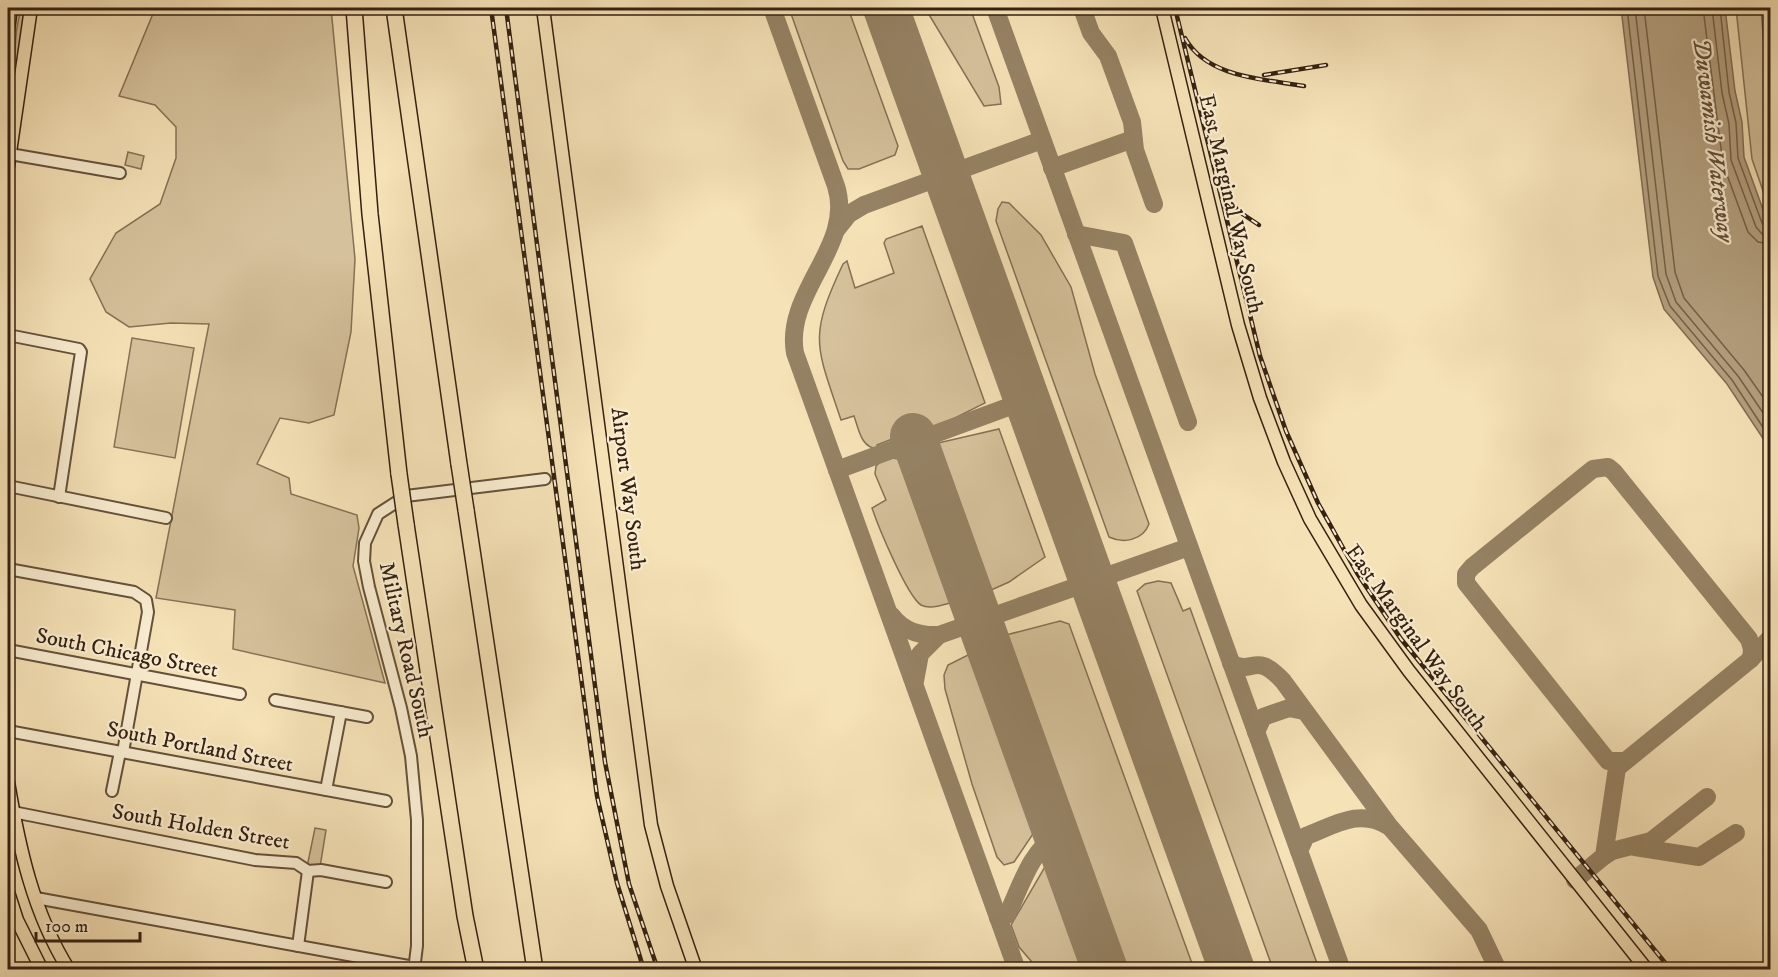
<svg xmlns="http://www.w3.org/2000/svg" width="1778" height="977" font-family="'IM FELL DW Pica',serif">
<style>
.green{fill:#d5c19b;stroke:#847156;stroke-width:1.5}
.water{fill:#b4a07f;stroke:#816d53;stroke-width:1.5}
.lines{fill:none;stroke-linecap:round;stroke-linejoin:round}
.shore{stroke:#746048;stroke-width:1.5}
.taxiway{stroke:#958264;stroke-width:18}
.runway{stroke:#958264;stroke-width:46}
.minor-casing{stroke:#64513b;stroke-width:14}
.major-casing{stroke:#342112;stroke-width:15}
.highway-casing{stroke:#342112;stroke-width:18}
.minor{stroke:#f9ecd0;stroke-width:10}
.major{stroke:#f6e2b7;stroke-width:12}
.highway{stroke:#f6e2b7;stroke-width:15}
.rail-casing{stroke:#342112;stroke-width:4.5}
.rail{stroke:#f9ecd0;stroke-width:2;stroke-dasharray:7;stroke-linecap:butt}
.highway-bridge-casing{stroke:#342112;stroke-width:18;stroke-linecap:butt}
.highway-bridge{stroke:#f6e2b7;stroke-width:15}
.labels{text-anchor:middle;dominant-baseline:central;stroke-width:4.5;stroke-linejoin:round;paint-order:stroke}
.street-label{font-size:22px;fill:#342112;stroke:#f9ecd0}
.water-label{font-size:24px;font-style:italic;fill:#614d38;stroke:#f9ecd0}
</style>
<rect width="100%" height="100%" fill="#f6e2b7"/>
<filter id="stains"><feTurbulence type="fractalNoise" baseFrequency=".00333" numOctaves="4"/><feColorMatrix values="0 0 0 0 .2 0 0 0 0 .09 0 0 0 0 .02 0 0 0 .5 -.17"/></filter>
<radialGradient id="worn" r=".72"><stop offset=".6" stop-color="#630" stop-opacity="0"/><stop offset="1" stop-color="#630" stop-opacity=".3"/></radialGradient>
<g class="green">
<path d="M14,8H19C9,32 15,58 8,83V50Z"/>
<path d="M22,8H26L10,112H8C8,93 13,85 14,69C16,48 14,28 22,8Z"/>
<polygon points="153,8 331,8 355,259 351,332 334,415 309,423 280,418 257,464 289,478 291,494 357,515 359,528 353,566 385,683 233,649 235,610 156,598 209,324 171,323 129,327 106,312 90,279 116,233 160,204 176,158 176,127 155,105 119,96 152,16"/>
<polygon points="789,8 848,8 898,146 895,155 859,169 848,169 843,161"/>
<polygon points="925,8 970,8 999,87 1001,104 984,106"/>
<polygon points="1736,8 1761,8 1770,122 1770,211 1752,159"/>
<polygon points="128,152 144,156 141,169 125,165"/>
<path d="M1002,202L1009,203L1041,235L1071,287L1095,374L1149,524C1143,540 1124,544 1109,537L996,221L998,209Z"/>
<path d="M922,226L985,403L933,429L930,424L877,445L878,449C861,448 859,430 854,416L841,420C816,345 808,338 843,264L847,261L855,288L894,273L884,243L886,239Z"/>
<polygon points="132,338 194,348 175,458 114,447"/>
<polygon points="999,429 1045,557 1009,582 989,591 938,443"/>
<path d="M899,456L905,463L954,602C944,604 931,610 921,605C907,596 878,526 872,508L886,500L875,474L876,466L880,462Z"/>
<polygon points="1158,581 1171,583 1183,611 1190,608 1319,969 1273,969 1137,591 1145,584"/>
<polygon points="1060,621 1069,624 1194,969 1125,969 1006,635"/>
<polygon points="970,654 1035,831 1014,862 1004,865 997,857 972,784 945,689 944,675 948,665"/>
<polygon points="315,828 326,830 320,867 307,867"/>
<polygon points="1046,865 1083,969 1038,969 1019,947 1011,925"/>
</g>
<polygon class="water" points="1621,8 1725,8 1735,91 1742,122 1744,157 1770,229 1770,449 1727,384 1664,309 1653,277"/>
<g class="lines">
<g class="shore">
<polyline points="1627,8 1658,276 1670,306 1732,380 1770,438"/>
<polyline points="1635,8 1666,274 1676,302 1738,376 1770,423"/>
<polyline points="1644,8 1675,272 1684,298 1744,370 1770,407"/>
<polyline points="1703,8 1723,164 1748,232 1758,242 1770,244"/>
<polyline points="1712,8 1722,93 1729,124 1731,160 1756,227 1762,234 1770,235"/>
<polyline points="1720,8 1729,92 1736,123 1738,158 1762,223 1770,228"/>
</g>
<g class="taxiway">
<path d="M772,8L836,186C855,246 784,292 795,353L1017,970"/>
<polyline points="995,8 1342,970"/>
<polyline points="1082,8 1091,33 1108,56 1132,122 1135,150 1154,204"/>
<polyline points="1052,168 1133,139"/>
<polyline points="837,229 849,214 864,205 1042,140"/>
<polyline points="1076,234 1124,243 1188,422"/>
<polyline points="894,450 914,454 924,467"/>
<polyline points="837,470 1027,400"/>
<path d="M891,615C903,631 919,636 939,635"/>
<path d="M1231,663C1254,676 1254,650 1283,681L1390,827L1479,930L1498,970"/>
<polyline points="915,681 920,654 939,635 1189,547"/>
<polyline points="1256,732 1263,717 1289,708 1304,711"/>
<polyline points="1624,761 1608,761 1466,583 1466,574 1472,567 1593,469 1608,467 1614,472 1749,639 1752,649 1751,659"/>
<polyline points="1635,847 1699,857 1736,833"/>
<path d="M1299,851L1306,836C1335,825 1360,808 1388,826"/>
<polyline points="1604,856 1612,851 1651,841 1707,797"/>
<polyline points="1575,880 1604,856 1617,768 1751,659 1770,638"/>
<path d="M998,918L1007,915C1019,891 1031,849 1056,837"/>
</g>
<g class="runway">
<polyline points="886,8 1232,970"/>
<polyline points="913,436 1105,970"/>
</g>
<g class="minor-casing">
<g id="minor">
<polyline points="10,154 120,173"/>
<polyline points="8,335 79,349 81,352 59,497"/>
<polyline points="8,486 166,518"/>
<polyline points="8,569 134,592 146,600 148,612 123,752"/>
<polyline points="8,650 240,694"/>
<polyline points="275,700 367,717"/>
<polyline points="8,731 386,801"/>
<polyline points="326,790 341,712"/>
<polyline points="112,791 120,752"/>
<polyline points="8,811 255,860 296,863 308,871 321,870 386,882"/>
<polyline points="36,898 414,967"/>
<polyline points="298,946 308,871"/>
<polyline points="414,970 417,946 417,820 411,756 401,708 369,587 364,561 365,543 378,514 406,496 545,479"/>
</g>
</g>
<g class="major-casing">
<g id="major">
<polyline points="543,8 651,825 667,886 696,970"/>
<polyline points="1162,8 1238,325 1260,398 1284,462 1310,519 1361,605 1409,671 1647,970"/>
<polyline points="8,30 11,8"/>
<polyline points="8,166 31,8"/>
<path d="M8,782C19,847 33,913 69,970"/>
<polyline points="8,892 17,920 42,970"/>
</g>
</g>
<g class="highway-casing">
<g id="highway">
<polyline points="354,8 370,214 399,474"/>
<polyline points="394,8 459,464"/>
<polyline points="466,510 535,970"/>
<polyline points="406,524 465,916 476,970"/>
</g>
</g>
<use href="#minor" class="minor"/>
<use href="#major" class="major"/>
<use href="#highway" class="highway"/>
<g class="rail-casing">
<g id="rail">
<polyline points="491,8 597,796 617,883 644,970"/>
<polyline points="506,8 605,762 629,884 658,970"/>
<polyline points="1175,8 1260,356 1286,431 1318,503 1357,573 1401,639 1671,970"/>
<path d="M1185,38C1207,78 1264,79 1304,86"/>
<polyline points="1264,75 1326,65"/>
<polyline points="1223,190 1238,211 1259,225"/>
</g>
</g>
<use href="#rail" class="rail"/>
<g class="highway-bridge-casing">
<g id="highway-bridge">
<polyline points="459,464 466,510"/>
<polyline points="399,474 406,524"/>
</g>
</g>
<use href="#highway-bridge" class="highway-bridge"/>
</g>
<g class="labels">
<g class="street-label">
<text transform="translate(1231 204) rotate(77)">East Marginal Way South</text>
<text transform="translate(628 489) rotate(83)">Airport Way South</text>
<text transform="translate(1416 638) rotate(54)">East Marginal Way South</text>
<text transform="translate(406 650) rotate(77)">Military Road South</text>
<text transform="translate(127 653) rotate(11)">South Chicago Street</text>
<text transform="translate(200 747) rotate(11)">South Portland Street</text>
<text transform="translate(201 827) rotate(10)">South Holden Street</text>
</g>
<g class="water-label">
<text transform="translate(1713 140) rotate(83)">Duwamish Waterway</text>
</g>
</g>
<rect width="1778" height="977" fill="none" stroke="#f6e2b7" stroke-width="30"/>
<rect x="9" y="9" width="1760" height="959" fill="none" stroke="#342112" stroke-width="3"/>
<rect x="15" y="15" width="1748" height="947" fill="none" stroke="#342112" stroke-width="1.5"/>
<path d="M36 932v9h104v-9" fill="none" stroke="#342112" stroke-width="3"/>
<text x="45" y="932" font-size="18" fill="#342112" stroke="#f9ecd0" stroke-width="4.5" paint-order="stroke">100 m</text>
<rect width="100%" height="100%" filter="url(#stains)"/>
<rect width="100%" height="100%" fill="url(#worn)"/>
</svg>
